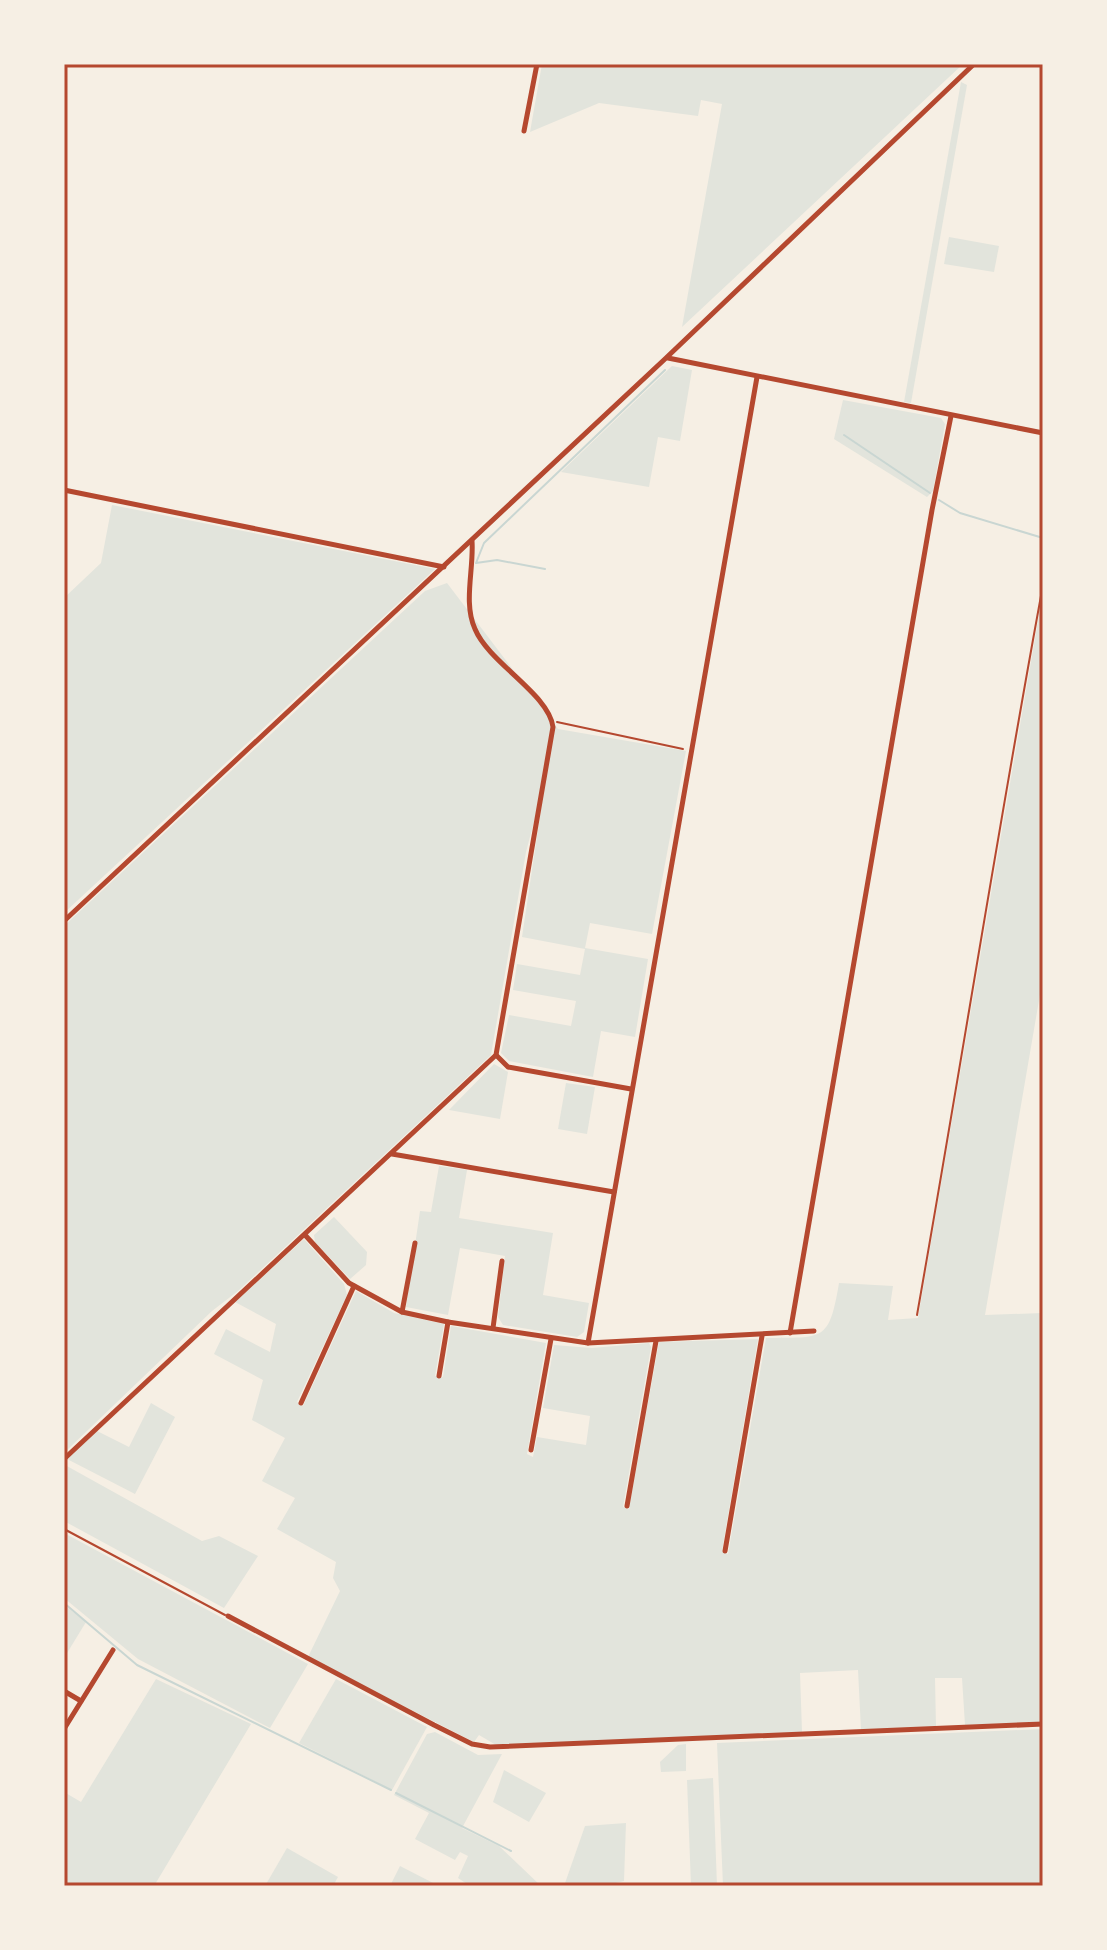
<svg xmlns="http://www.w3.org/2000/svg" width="1107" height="1950" font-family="Barlow,sans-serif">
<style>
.green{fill:#e2e4dc}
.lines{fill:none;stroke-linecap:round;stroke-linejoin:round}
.stream{stroke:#c9d6d2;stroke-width:2}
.path{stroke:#b5482f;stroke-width:2}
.service{stroke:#b5482f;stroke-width:2}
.minor{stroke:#b5482f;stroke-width:5}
.neatline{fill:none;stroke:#b5482f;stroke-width:3}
</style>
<rect width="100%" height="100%" fill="#f6efe4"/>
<g class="green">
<polygon points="542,64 963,64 682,327 722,104 701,100 698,116 599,103 530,132"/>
<polygon points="961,82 967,85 911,403 904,402"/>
<polygon points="949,237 999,246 994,272 944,264"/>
<polygon points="672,366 692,370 680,441 658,437 649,487 561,472"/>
<polygon points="843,400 941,418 945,424 933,491 927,497 834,439"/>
<polygon points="112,505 435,569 64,913 64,598 101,563"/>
<polygon points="447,583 558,729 686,751 652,934 590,923 585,948 648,959 635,1037 601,1031 593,1077 509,1061 501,1053 509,1015 571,1026 576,1001 513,990 517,964 580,975 585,949 522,937 546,776 526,852 491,1055 238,1291 212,1311 64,1453 64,926 425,591"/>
<path d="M1043,592V977L985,1315L1043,1313V1722L965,1725L962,1678H935L936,1727L861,1730L858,1670L800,1673L802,1732L496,1745L479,1735L474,1742L308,1657L340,1591L333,1578L336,1562L277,1529L295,1498L262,1481L285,1438L252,1420L263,1380L214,1354L226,1329L270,1352L276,1324L235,1302L304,1239L344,1284L347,1295L297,1402L303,1406L356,1291L394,1313L444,1324L435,1376L443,1377L451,1326L546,1343L527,1454L533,1457L537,1437L586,1445L590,1416L543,1408L554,1345L592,1348L649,1343L651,1347L623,1507L629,1509L659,1342L758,1339L722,1551L728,1554L766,1338C823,1337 829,1343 839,1283L893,1286L888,1320L918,1318Z"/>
<polygon points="494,1064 508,1072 500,1119 449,1110"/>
<polygon points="566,1083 595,1087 587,1134 558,1129"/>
<polygon points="439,1166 467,1170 459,1218 553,1233 543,1295 589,1303 584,1332 577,1337 503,1325 498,1317 505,1256 460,1248 448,1315 406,1307 420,1211 431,1212"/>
<polygon points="334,1217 367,1252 366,1265 350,1279 315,1242 314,1235"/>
<polygon points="151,1403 175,1417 135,1494 67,1459 97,1431 129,1447"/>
<polygon points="65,1465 202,1541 219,1536 258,1556 224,1608 64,1521"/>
<polygon points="64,1533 308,1664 270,1728 138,1659 64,1598"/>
<polygon points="64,1605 86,1622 64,1658"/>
<polygon points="156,1679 251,1724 154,1886 64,1886 64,1792 81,1802"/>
<polygon points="336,1679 427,1727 392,1790 299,1743"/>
<polygon points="1043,1729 1043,1886 723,1886 717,1743"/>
<polygon points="435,1732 478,1755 502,1754 462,1828 499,1846 541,1886 470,1886 458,1878 468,1856 460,1852 455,1860 415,1839 429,1813 394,1795 427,1734"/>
<polygon points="686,1744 686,1771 661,1772 660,1762 678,1745"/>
<polygon points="504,1770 546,1793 529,1822 493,1802"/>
<polygon points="713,1778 717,1886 691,1886 687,1780"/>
<polygon points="626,1823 624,1881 603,1886 564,1886 585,1826"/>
<polygon points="287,1848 338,1877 333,1886 265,1886"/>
<polygon points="400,1866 439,1886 390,1886"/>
</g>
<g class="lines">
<g class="stream">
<polyline points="844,435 930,493"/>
<polyline points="939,500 960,513 1043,538"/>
<polyline points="545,569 497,560 476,563 484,543 665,370"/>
<polyline points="64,1603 137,1665 391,1790"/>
<polyline points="396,1793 511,1851"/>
</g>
<g class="path">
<polyline points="557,722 683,749"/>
<path d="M917,1315C960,1072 998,828 1043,585"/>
</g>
<polyline class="service" points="64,1529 225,1615"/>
<g class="minor">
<polyline points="524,131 537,64"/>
<polyline points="668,358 1043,433"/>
<polyline points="64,490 444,567"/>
<polyline points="64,921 666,358 974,64"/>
<polyline points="496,1055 508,1067 631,1089"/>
<polyline points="392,1154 614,1192"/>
<polyline points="305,1235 349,1283 402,1312 448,1322 588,1343 814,1331"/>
<polyline points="402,1312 415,1243"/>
<polyline points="493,1328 502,1261"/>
<polyline points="790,1333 932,510 951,416"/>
<polyline points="588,1343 757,377"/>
<polyline points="439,1376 448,1322"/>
<polyline points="301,1403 354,1286"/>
<polyline points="531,1450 551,1339"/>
<path d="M64,1459L496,1055L553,727C549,694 489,663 475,629C463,603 474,569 472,541"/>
<polyline points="627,1506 656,1341"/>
<polyline points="725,1551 762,1336"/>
<polyline points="228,1616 434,1725 472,1744 490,1747 1043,1724"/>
<polyline points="64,1691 81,1701"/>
<polyline points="64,1729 113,1650"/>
</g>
</g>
<rect width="1107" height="1950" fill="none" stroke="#f6efe4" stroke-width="132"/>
<rect x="66" y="66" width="975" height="1818" class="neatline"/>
</svg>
